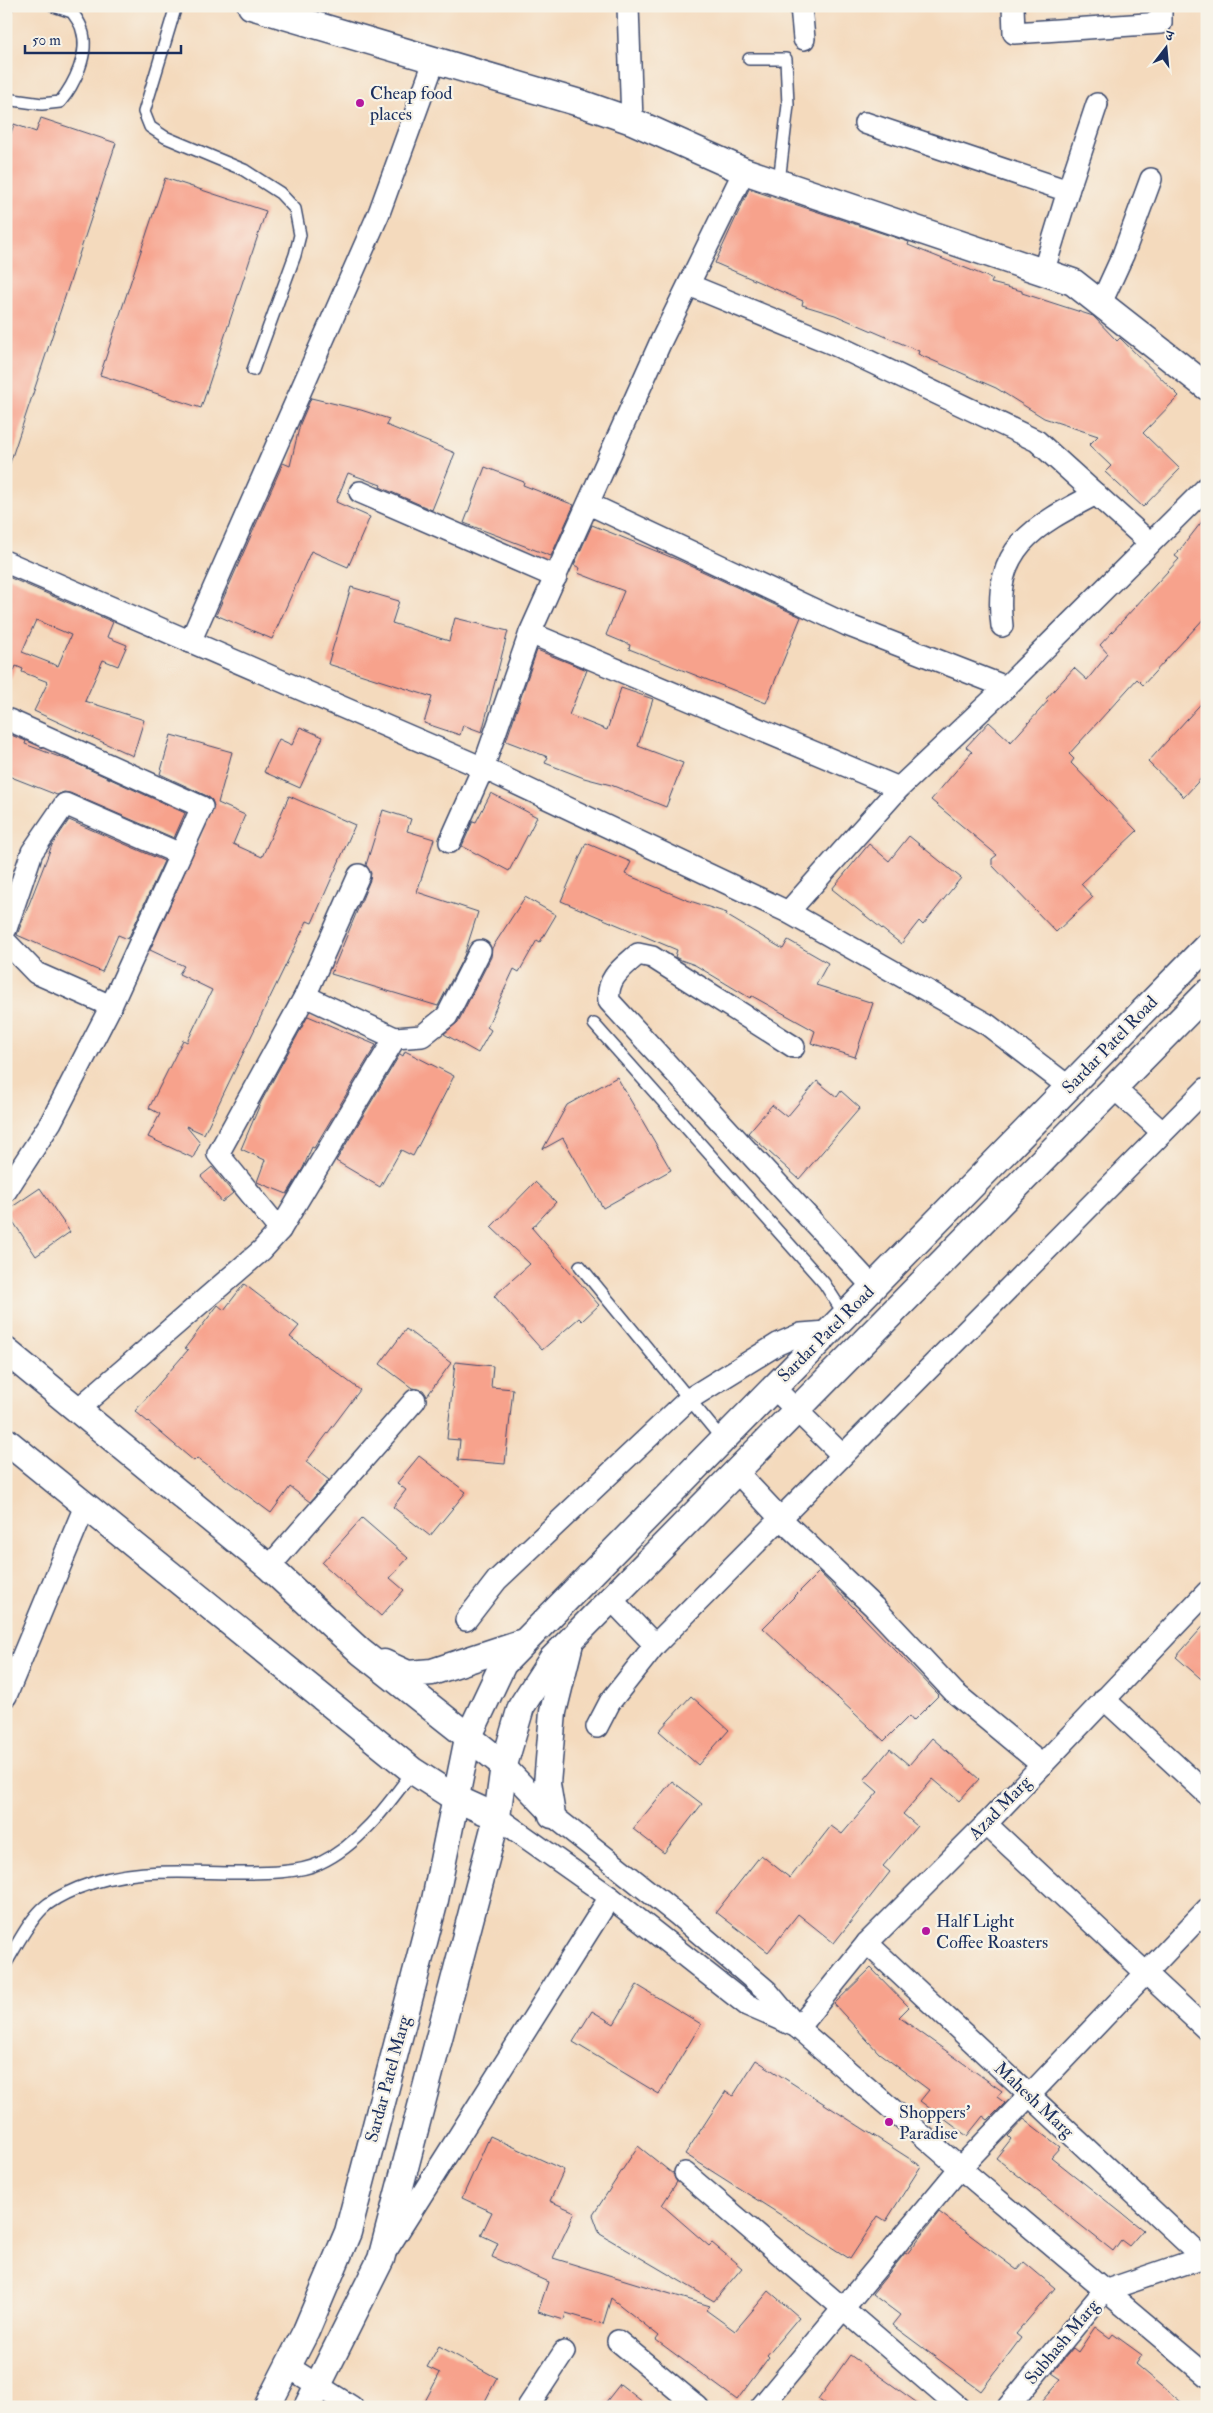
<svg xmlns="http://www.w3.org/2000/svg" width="1213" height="2413" font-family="'IM FELL Double Pica','Noto Serif Devanagari',serif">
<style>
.building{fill:#f7a28c;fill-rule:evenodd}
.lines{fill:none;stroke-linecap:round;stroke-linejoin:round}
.service-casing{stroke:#3c496c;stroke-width:14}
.minor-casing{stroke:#3c496c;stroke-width:24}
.tertiary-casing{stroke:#3c496c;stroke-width:29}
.service{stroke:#fff;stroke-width:11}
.minor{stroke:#fff;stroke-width:21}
.tertiary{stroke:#fff;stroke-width:26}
.poi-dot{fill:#b5179e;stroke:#f7f3e8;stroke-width:2}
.labels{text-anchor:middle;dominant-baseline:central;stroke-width:4.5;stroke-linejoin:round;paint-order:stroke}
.poi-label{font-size:18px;fill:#1b2f5e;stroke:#f7f3e8;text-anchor:start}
.street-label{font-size:18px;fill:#1b2f5e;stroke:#f7f3e8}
</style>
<rect width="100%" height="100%" fill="#f7f3e8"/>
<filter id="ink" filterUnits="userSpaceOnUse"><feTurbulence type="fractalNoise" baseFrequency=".02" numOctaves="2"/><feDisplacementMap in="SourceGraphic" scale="10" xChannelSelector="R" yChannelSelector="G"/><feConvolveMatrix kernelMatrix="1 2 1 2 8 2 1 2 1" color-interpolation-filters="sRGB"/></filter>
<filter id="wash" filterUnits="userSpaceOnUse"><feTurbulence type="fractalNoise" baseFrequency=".0096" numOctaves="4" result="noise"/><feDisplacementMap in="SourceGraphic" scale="20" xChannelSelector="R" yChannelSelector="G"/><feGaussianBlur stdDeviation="1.12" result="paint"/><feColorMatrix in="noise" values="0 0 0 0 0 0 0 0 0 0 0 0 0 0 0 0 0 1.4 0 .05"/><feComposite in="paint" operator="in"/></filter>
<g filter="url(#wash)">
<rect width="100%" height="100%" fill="#f4dabd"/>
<g id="blocks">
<g class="building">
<polygon points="41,118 116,143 9,466 6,466 6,148 14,124 36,132"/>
<polygon points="165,178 266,211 201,408 100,375"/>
<polygon points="749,189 909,242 908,245 993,279 991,283 1022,291 1022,293 1093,316 1117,341 1120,338 1179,396 1143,433 1180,469 1143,507 1105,472 1111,466 1089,445 1098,436 1044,418 996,388 918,354 919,351 835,315 802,305 803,301 715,263"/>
<polygon points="311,398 361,410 389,419 386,425 455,453 432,510 380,487 381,485 348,473 336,502 370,517 348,567 311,551 272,639 216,615 283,463 290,466 300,424"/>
<polygon points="485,467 524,482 523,485 574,505 551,556 464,523"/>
<polygon points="1207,515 1207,615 1143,685 1137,679 1069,754 1074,759 1071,763 1137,831 1081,884 1093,897 1056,932 992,865 992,859 997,855 931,800 972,752 966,747 989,722 1011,742 1048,701 1046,699 1074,668 1087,680 1108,654 1100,645 1179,559 1175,556"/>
<polygon points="592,525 678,560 801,617 766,703 629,649 630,645 606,635 624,591 578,573 580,568 574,565"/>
<path d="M6,576L113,622L107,637L127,645L118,666L103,660L85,701L144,720L133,756L34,711L48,682L22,672L23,669L16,666L6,689ZM36,620L71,635L58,666L22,652Z"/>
<polygon points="351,587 399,601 392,623 449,641 455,618 508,631 482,732 463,725 460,735 424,723 432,697 328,664"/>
<polygon points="537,650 587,670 569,715 607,730 621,688 653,699 638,746 683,763 666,807 611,785 584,778 545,763 548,757 506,741"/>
<polygon points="1207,697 1207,772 1184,797 1148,762"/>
<polygon points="300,727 323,737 300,788 264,772 279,739 292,745"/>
<polygon points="6,733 26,741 25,744 75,763 185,813 174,838 70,793 64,792 57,795 6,775"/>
<polygon points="171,735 232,752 218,803 245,815 233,844 262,857 289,796 355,825 312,923 307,921 204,1134 186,1126 200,1143 193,1158 148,1137 160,1114 149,1108 183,1040 187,1042 212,990 179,974 184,966 150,950 214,806 212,800 207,796 160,774"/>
<polygon points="491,793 537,817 509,871 462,846 473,821 476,822"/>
<polygon points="383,810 411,819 407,831 434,839 417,892 478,912 464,956 438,1006 331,974 370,880 371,873 366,865"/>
<polygon points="69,820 164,861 128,939 118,935 102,972 17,935 52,845"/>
<polygon points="909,836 961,878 923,925 919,921 901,944 832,889 869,844 889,861"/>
<polygon points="586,843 631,862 625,874 687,900 727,913 726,915 783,949 788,940 828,963 816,985 873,1003 855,1057 811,1043 815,1031 752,996 750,998 695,965 681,960 675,957 677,950 561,901"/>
<polygon points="525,897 556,915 540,942 537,940 519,972 514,969 487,1027 491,1030 478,1053 444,1034 458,1022 491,957 492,948"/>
<polygon points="308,1016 376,1045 314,1148 312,1147 303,1168 287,1194 257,1182 265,1160 241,1149 261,1102"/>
<polygon points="405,1051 454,1076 413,1156 401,1150 380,1187 336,1161 400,1054 403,1056"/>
<polygon points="617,1077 671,1170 603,1208 563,1138 543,1149 567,1105"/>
<polygon points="817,1081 837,1097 841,1091 860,1108 799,1179 748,1133 772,1105 787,1117"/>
<polygon points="212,1167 233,1193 222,1202 201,1176"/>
<polygon points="535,1182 556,1202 532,1228 599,1305 582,1321 579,1318 542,1350 494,1296 530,1264 491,1227"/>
<polygon points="40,1188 70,1232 36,1256 6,1211"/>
<polygon points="244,1284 299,1326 290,1337 360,1390 306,1462 329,1480 310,1502 290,1487 271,1513 197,1458 194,1461 135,1411 188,1350 185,1348 218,1305 224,1310"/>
<polygon points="406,1329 451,1363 427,1396 423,1390 412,1388 380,1364"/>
<polygon points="455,1362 493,1366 491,1387 513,1389 505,1464 458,1460 460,1440 447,1439"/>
<polygon points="419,1456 466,1492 430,1536 393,1507 406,1490 397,1483"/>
<polygon points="362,1518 408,1558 390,1578 404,1590 381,1616 322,1563"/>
<polygon points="819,1572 939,1695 913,1721 909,1716 884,1741 763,1628"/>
<polygon points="1207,1622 1207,1684 1176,1657"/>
<polygon points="691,1696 729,1730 698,1765 659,1731"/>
<polygon points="932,1738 979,1779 959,1801 933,1779 903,1814 917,1826 883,1866 890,1872 834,1943 798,1914 768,1952 716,1912 761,1855 790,1878 831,1826 842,1834 878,1792 864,1780 890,1749 909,1765"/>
<polygon points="672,1781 702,1804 664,1853 633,1829"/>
<polygon points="871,1968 909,2007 899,2017 1002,2091 997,2097 1005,2103 988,2120 983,2116 967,2136 920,2101 929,2090 879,2053 834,2004"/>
<polygon points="637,1985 701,2024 659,2094 573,2042 592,2011 614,2024"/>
<polygon points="756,2060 921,2166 886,2221 878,2216 850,2259 685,2154 726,2091 733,2096"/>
<polygon points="1024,2119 1060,2147 1051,2157 1143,2230 1129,2246 1121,2240 1113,2251 996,2158 1011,2139 1008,2136"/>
<polygon points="490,2136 564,2170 550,2201 575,2212 553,2258 710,2306 706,2310 735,2331 769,2291 799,2317 767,2355 769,2357 737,2400 656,2340 659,2336 611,2298 603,2324 566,2313 564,2320 538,2312 548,2282 492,2257 498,2243 481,2235 492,2212 462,2198"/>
<polygon points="638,2146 673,2174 677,2182 662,2205 709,2246 712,2243 742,2268 714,2301 600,2234 593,2215"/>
<polygon points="939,2212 1017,2270 1024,2262 1055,2288 1016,2334 1021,2338 981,2391 892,2325 900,2315 872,2294 905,2253 907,2254"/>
<polygon points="1095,2327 1110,2338 1113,2334 1142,2355 1136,2364 1187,2407 1037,2407 1061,2379 1052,2373 1073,2348 1078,2352"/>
<polygon points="439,2346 497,2378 482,2407 422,2407 440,2373 427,2367"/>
<polygon points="850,2355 923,2407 828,2407 818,2400"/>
<polygon points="620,2384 649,2407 602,2407"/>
</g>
</g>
</g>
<g filter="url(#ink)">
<use href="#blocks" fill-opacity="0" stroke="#3c496c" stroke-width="1"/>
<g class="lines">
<g class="service-casing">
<g id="service">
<polyline points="176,6 144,112 150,127 165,137 244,170 280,193 295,209 300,235 295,255 253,370"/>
<polyline points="6,8 7,6"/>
<polyline points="749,59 786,59 788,105 779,182"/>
<path d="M6,99L42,104L60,102C74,85 90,53 82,30C81,24 76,18 72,12L54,6"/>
<polyline points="594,1024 824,1283 844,1314"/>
<polyline points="580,1266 722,1439"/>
<path d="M6,1963C17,1945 27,1924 42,1909C51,1900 66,1893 78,1888C131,1866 185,1873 241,1873C263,1873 300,1873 320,1863C359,1845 388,1805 413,1771"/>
</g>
</g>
<g class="minor-casing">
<g id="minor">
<polyline points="628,6 632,121"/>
<polyline points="801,6 804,39"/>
<polyline points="1013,6 1014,33 1161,23 1161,6"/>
<polyline points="865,123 1068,191 1043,273"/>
<polyline points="1068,191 1097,104"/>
<polyline points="689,285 833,344 1037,441 1150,543"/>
<polyline points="1101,303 1123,255 1151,179"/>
<polyline points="360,492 556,577"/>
<polyline points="589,504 847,625 1006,687"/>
<polyline points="6,562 483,768 788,912 988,1025 1069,1087"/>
<path d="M1002,626C992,547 1034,526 1096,494"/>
<polyline points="530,633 899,788"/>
<polyline points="190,642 379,213 435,59"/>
<polyline points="450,842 483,768 530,633 661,341 744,171"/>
<polyline points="788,912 899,788 1006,687 1207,487"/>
<polyline points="6,929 32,852 65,804 180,854"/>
<polyline points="6,942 36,973 111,1006"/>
<polyline points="395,1038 422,1036 447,1016 480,951"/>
<path d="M794,1047L652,957L638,954C622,968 606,978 609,1001L872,1286"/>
<polyline points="1114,1088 1162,1132"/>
<polyline points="6,1191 51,1122 111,1006 202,807 9,720"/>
<polyline points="280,1230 218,1154 305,996 359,875"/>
<polyline points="773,1387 842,1455"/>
<polyline points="78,1409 262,1250 280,1230 395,1038 305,996"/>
<polyline points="736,1471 780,1518 874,1607 954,1692 1042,1765"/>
<polyline points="269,1567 415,1400"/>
<polyline points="611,1599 655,1645"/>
<polyline points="466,1620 497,1580 689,1399 778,1344 801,1334 827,1332"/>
<polyline points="6,1696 85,1506"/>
<polyline points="1104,1699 1207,1794"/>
<polyline points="597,1727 610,1702 655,1645 1207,1088"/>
<polyline points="504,1765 552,1815 678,1915 767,1991 798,2028 960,2168 1207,2376"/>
<polyline points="497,1817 610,1897 747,2005 793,2025"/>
<polyline points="986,1824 1207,2030"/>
<polyline points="867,1943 1202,2257"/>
<polyline points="798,2028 867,1943 986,1824 1207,1592"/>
<polyline points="685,2173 958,2407"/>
<polyline points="388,2248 610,1897"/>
<polyline points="618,2341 698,2407"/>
<polyline points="287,2366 352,2407"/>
<polyline points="528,2407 564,2352"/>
<polyline points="761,2407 960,2168 1207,1909"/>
<polyline points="1008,2407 1104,2291 1207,2256"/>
</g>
</g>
<g class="tertiary-casing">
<g id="tertiary">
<polyline points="251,6 583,104 632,121 744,171 1073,282 1207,387"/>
<polyline points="6,1351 269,1567 361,1652 504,1765"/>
<polyline points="6,1441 413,1771 455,1798 497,1817"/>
<polyline points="384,1663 408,1674 432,1672 520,1643"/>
<polyline points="552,1815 547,1784 553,1712 570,1643"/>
<polyline points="267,2407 306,2331 348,2232 435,1900 468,1738 503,1664 1207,946"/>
<polyline points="307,2407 381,2259 497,1817 504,1765 521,1707 552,1659 1207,993"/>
</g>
</g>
<use href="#service" class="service"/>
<use href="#minor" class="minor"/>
<use href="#tertiary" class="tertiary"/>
</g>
</g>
<g class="poi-dot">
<circle cx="360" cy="103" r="5"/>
<circle cx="926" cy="1931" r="5"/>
<circle cx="889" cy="2122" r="5"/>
</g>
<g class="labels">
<g class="poi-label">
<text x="370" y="93">Cheap food<tspan x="370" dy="21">places</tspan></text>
<text x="936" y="1921">Half Light<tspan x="936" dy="21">Coffee Roasters</tspan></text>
<text x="899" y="2112">Shoppers'<tspan x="899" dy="21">Paradise</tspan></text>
</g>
<g class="street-label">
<text transform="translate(1110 1045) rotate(-46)">Sardar Patel Road</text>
<text transform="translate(826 1334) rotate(-45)">Sardar Patel Road</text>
<text transform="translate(1000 1808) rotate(-46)">Azad Marg</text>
<text transform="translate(388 2079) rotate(-75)">Sardar Patel Marg</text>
<text transform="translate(1034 2100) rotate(43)">Mahesh Marg</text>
<text transform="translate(1062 2342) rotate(-50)">Subhash Marg</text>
</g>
</g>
<rect width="1213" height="2413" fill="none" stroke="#f7f3e8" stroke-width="25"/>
<g transform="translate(1166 48) rotate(16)" stroke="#f7f3e8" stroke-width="4" paint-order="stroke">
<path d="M0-4L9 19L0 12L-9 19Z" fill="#1b2f5e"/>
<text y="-8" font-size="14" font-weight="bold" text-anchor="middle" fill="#1b2f5e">उ</text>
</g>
<path d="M25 45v8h156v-8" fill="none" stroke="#1b2f5e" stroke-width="2.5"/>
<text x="32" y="45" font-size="15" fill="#1b2f5e" stroke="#f7f3e8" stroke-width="4" paint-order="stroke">50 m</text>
</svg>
